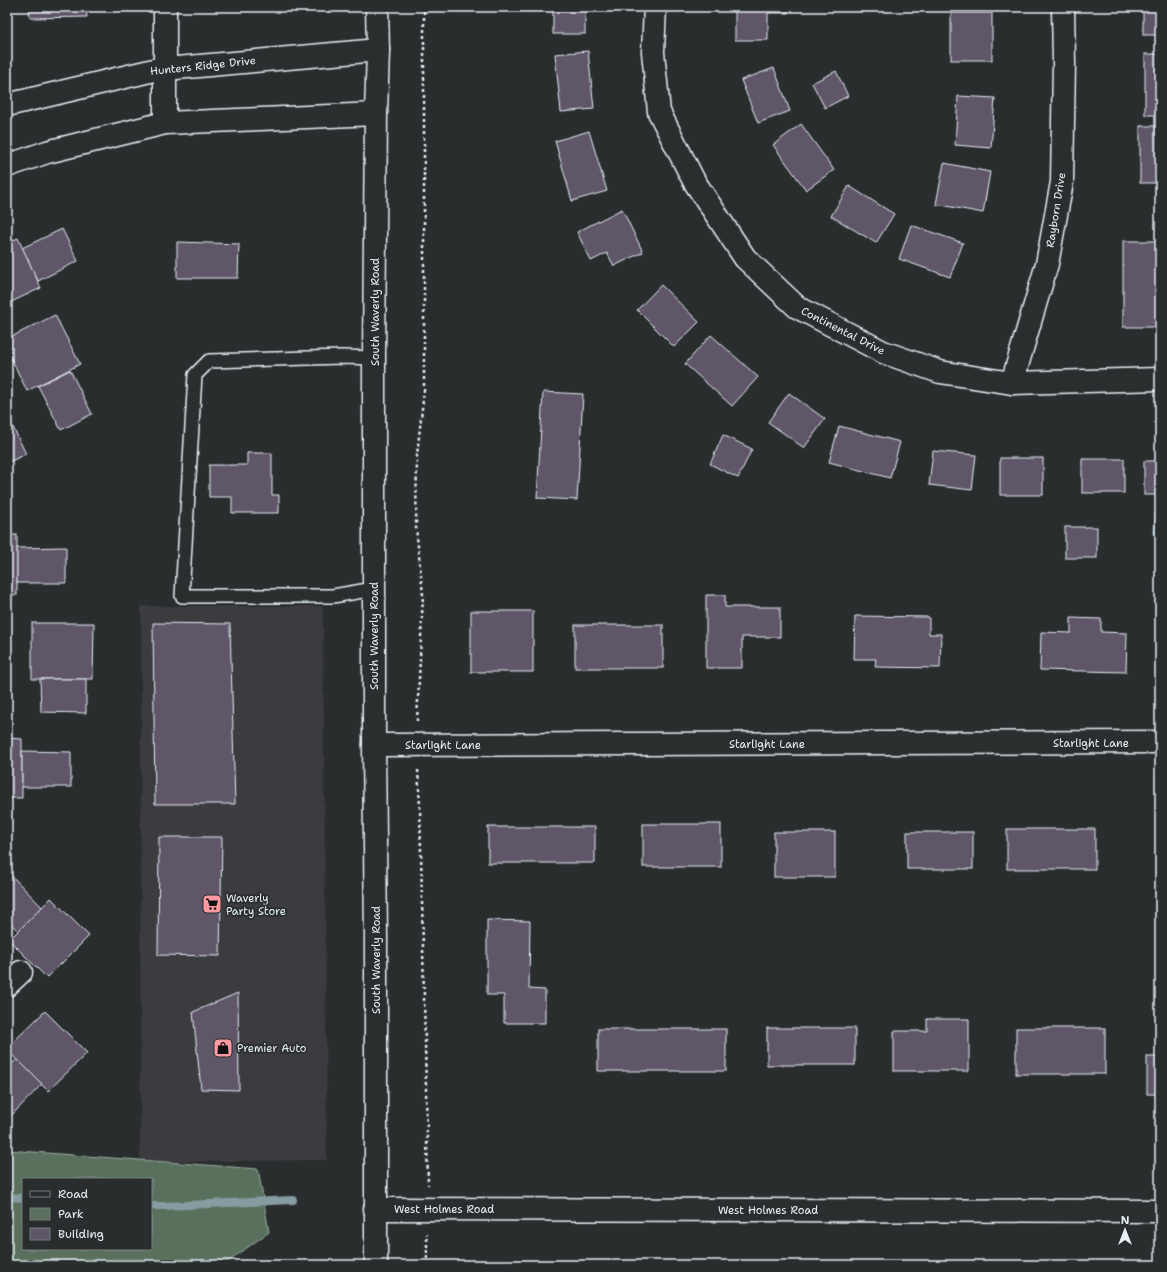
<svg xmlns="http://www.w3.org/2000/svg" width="1167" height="1272" font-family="'Shantell Sans',sans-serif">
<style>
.built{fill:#3a3a3f}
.green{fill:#59705c;stroke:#a0b0aa;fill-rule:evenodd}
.water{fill:#456367;stroke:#869ca1}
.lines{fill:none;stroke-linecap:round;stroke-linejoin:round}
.stream{stroke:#869ca1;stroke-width:8}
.building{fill:#5f5767;stroke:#e8f1f8}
.lane-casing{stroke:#e8f1f8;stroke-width:16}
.street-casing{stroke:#e8f1f8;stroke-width:25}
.secondary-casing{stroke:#e8f1f8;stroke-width:25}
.path{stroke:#e8f1f8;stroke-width:2.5;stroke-dasharray:3 3;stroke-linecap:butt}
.lane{stroke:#2a2d2e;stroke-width:13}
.street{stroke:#2a2d2e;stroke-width:22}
.secondary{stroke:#2a2d2e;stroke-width:22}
.labels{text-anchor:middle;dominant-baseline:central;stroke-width:3.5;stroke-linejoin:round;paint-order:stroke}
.street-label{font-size:11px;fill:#e8f1f8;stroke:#2a2d2e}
.poi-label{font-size:11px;fill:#e8f1f8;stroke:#2a2d2e;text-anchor:start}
</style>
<rect width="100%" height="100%" fill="#2a2d2e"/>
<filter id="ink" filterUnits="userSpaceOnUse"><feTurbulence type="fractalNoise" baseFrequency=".025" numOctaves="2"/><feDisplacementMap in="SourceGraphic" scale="8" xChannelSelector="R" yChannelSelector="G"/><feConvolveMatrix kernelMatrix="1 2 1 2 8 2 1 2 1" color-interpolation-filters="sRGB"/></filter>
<g filter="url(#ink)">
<polygon class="built" points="141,606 323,606 327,1160 140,1162"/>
<path class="green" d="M7,1150L258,1169L269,1232L223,1265H7ZM23,1179H151V1249H23Z"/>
<polygon class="water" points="1155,513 1160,514 1160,534 1154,534"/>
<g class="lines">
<g class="stream">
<polyline points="7,1197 23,1198"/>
<polyline points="151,1206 164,1206 293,1200"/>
</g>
</g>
<g class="building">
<polygon points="29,7 86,7 87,17 30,18"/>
<rect x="553" y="7" width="32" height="27"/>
<polygon points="735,7 788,7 788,13 768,13 768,40 735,40"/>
<rect x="1143" y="7" width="17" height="28"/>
<rect x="951" y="13" width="41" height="47"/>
<polygon points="588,51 594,109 561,112 555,54"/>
<rect x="1145" y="54" width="15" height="61"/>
<polygon points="774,68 790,111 758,123 741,80"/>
<polygon points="836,71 848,96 825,108 812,83"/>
<polygon points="958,96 995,98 991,148 955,145"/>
<polygon points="801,124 834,170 806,190 773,145"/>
<rect x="1140" y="126" width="20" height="57"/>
<polygon points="589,131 607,191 572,201 555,141"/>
<polygon points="944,163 990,172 983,213 936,204"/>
<polygon points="849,186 894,214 876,243 831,216"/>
<polygon points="622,209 643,252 614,266 607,253 591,261 577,232"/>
<polygon points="911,225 963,243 950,277 899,259"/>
<polygon points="62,229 78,261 38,281 22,248"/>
<polygon points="18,238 41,288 7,304 7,243"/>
<rect x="1123" y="241" width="37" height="86"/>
<polygon points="177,242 239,244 238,278 177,278"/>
<polygon points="661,285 699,322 674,347 637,310"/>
<polygon points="55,315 80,364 27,391 7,350 7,339"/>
<polygon points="711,335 758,377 732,406 685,364"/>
<polygon points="70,370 92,414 61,430 38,386"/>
<polygon points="543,392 583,394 577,500 537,498"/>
<polygon points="789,393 825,419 804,448 768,422"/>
<polygon points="11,423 26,454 7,463 7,425"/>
<polygon points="839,426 900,442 890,478 829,462"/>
<polygon points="723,435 752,449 738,478 710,464"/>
<polygon points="933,451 976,455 972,490 929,485"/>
<polygon points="247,453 272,453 272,495 279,495 279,513 232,513 232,497 209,497 209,465 247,465"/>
<rect x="1000" y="458" width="43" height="37"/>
<rect x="1082" y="459" width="42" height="34"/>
<rect x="1144" y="461" width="16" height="34"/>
<rect x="1065" y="527" width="32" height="31"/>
<rect x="7" y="535" width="10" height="60"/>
<polygon points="66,547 66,583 17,583 17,548"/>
<polygon points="706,595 725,595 725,607 780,607 780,637 742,637 742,668 706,668"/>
<rect x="471" y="611" width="62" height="61"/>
<polygon points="855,616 929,617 929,634 941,634 940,668 875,667 876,659 854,659"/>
<polygon points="1071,618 1101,619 1101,632 1127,633 1126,672 1040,670 1041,632 1071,633"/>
<polygon points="32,623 94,623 93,679 32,679"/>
<polygon points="153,623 230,624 235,804 155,804"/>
<rect x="575" y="625" width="88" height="43"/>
<polygon points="40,679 86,679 86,713 41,712"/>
<polygon points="7,738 22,739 22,798 7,798"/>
<polygon points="22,751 71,752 71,787 22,787"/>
<rect x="643" y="824" width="78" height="43"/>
<rect x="488" y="827" width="107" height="36"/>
<rect x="1007" y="829" width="88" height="40"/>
<rect x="774" y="832" width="61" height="45"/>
<rect x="907" y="832" width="66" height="37"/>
<polygon points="159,837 222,837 220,956 158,955"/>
<polygon points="9,873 42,907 18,931 7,920 7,874"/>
<polygon points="51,898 89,936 47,978 9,940"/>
<polygon points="487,920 530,921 529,989 545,990 545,1023 504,1023 504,995 487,995"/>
<polygon points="238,993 239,1090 201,1089 193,1012"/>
<polygon points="45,1011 87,1053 48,1091 7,1050 7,1048"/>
<polygon points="927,1019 969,1019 969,1071 894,1071 894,1031 927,1031"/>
<rect x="767" y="1028" width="88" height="37"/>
<rect x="1016" y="1028" width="89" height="46"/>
<rect x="598" y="1029" width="128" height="42"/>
<rect x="1147" y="1057" width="13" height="37"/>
<polygon points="17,1059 42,1084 9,1118 7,1117 7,1069"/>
</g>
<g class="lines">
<g class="lane-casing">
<polyline id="lane" points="374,358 342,357 209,361 195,375 182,596 333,596 374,589"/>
</g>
<g class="street-casing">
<g id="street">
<polyline points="165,7 165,123"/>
<polyline points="655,7 653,52 659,112 694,181 745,258 797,307 883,352 940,372 1012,383 1160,379"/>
<polyline points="7,105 154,70 378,50"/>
<polyline points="7,166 47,152 165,123 376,114"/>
<polyline points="1012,383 1047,264 1062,182 1064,63 1063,7"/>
<polyline points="374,745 1160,742"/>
<polyline points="7,985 21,972"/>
</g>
</g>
<g class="secondary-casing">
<g id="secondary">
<polyline points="375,1209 1160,1211"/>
<polyline points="376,1265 376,937 374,745 374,358 376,114 378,50 377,7"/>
</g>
</g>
<g class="path">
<polyline points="417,721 423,595 416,527 417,455 424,390 424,7"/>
<polyline points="418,770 420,806 428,1185"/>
<polyline points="427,1265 427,1234"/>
</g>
<use href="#lane" class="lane"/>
<use href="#street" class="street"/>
<use href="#secondary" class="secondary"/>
</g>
</g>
<defs>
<g id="supermarket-square" transform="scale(1)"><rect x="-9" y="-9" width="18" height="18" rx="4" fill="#ff9aa2" stroke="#2a2d2e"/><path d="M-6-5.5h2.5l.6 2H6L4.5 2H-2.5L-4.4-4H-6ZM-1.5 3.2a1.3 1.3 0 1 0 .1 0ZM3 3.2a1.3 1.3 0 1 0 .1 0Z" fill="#111"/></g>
<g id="shop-square" transform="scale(1)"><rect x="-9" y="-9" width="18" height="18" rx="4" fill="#ff9aa2" stroke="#2a2d2e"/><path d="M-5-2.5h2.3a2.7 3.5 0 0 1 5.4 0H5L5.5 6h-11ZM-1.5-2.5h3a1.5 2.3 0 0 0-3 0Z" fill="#111"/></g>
</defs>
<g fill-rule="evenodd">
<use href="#supermarket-square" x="212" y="904"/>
<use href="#shop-square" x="223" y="1048"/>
</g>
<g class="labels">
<g class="street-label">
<text transform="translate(203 66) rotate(-6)">Hunters Ridge Drive</text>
<text transform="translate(1056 210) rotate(-81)">Rayborn Drive</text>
<text transform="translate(375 312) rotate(-90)">South Waverly Road</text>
<text transform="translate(843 331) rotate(27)">Continental Drive</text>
<text transform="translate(374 636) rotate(-90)">South Waverly Road</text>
<text x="1091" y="743">Starlight Lane</text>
<text x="767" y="744">Starlight Lane</text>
<text x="443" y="745">Starlight Lane</text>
<text transform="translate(376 960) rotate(-90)">South Waverly Road</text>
<text x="444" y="1209">West Holmes Road</text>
<text x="768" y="1210">West Holmes Road</text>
</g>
<g class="poi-label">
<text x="226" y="898">Waverly<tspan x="226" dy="13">Party Store</tspan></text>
<text x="237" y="1048">Premier Auto</text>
</g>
</g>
<rect width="1167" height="1272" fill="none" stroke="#2a2d2e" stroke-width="24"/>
<rect x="12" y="12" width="1143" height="1248" fill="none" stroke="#e8f1f8" stroke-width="1.5" filter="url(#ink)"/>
<rect x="22" y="1178" width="130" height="72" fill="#2a2d2e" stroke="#767b7f"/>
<rect x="30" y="1191" width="20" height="6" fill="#2a2d2e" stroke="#767b7f"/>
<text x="58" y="1198" font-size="12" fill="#e8f1f8">Road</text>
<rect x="30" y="1208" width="20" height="12" fill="#59705c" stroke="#767b7f"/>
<text x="58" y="1218" font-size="12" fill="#e8f1f8">Park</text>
<rect x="30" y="1228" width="20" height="12" fill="#5f5767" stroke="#767b7f"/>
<text x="58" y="1238" font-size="12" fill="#e8f1f8">Building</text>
<g transform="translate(1125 1230)" stroke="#2a2d2e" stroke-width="3" paint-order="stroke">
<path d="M0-3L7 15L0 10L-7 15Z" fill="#e8f1f8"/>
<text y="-6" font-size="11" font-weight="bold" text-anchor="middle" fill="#e8f1f8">N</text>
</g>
</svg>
